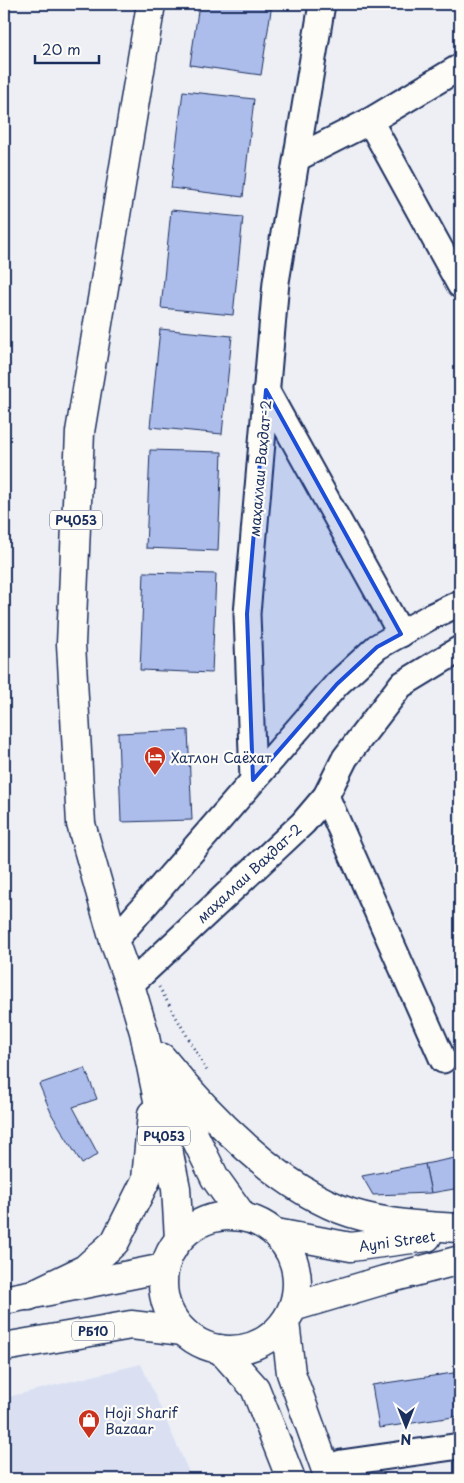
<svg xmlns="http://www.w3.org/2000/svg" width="464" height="1483" font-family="'Playpen Sans',sans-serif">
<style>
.built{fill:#dae0f2}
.building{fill:#acbceb;stroke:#1b2f5e}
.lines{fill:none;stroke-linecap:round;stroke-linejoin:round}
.street-casing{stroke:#1b2f5e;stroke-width:29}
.secondary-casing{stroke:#1b2f5e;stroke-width:31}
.primary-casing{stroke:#1b2f5e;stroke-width:31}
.path{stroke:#1b2f5e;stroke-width:3;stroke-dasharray:1 4;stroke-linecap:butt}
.street{stroke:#fdfcf7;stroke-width:25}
.secondary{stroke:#fdfcf7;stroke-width:28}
.primary{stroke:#fdfcf7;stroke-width:28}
.marked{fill:#1d4ed8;fill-opacity:0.2;stroke:#1d4ed8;stroke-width:4;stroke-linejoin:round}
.labels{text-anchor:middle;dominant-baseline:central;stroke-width:4.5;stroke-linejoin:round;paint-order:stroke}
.shield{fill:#fdfcf7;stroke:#5f6c8c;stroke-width:1}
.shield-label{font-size:12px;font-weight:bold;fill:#1b2f5e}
.street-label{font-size:14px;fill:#1b2f5e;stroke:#fdfcf7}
.poi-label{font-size:14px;fill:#1b2f5e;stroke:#fdfcf7;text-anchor:start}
</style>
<rect width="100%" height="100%" fill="#edeff5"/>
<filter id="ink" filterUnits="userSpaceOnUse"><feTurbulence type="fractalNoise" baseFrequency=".02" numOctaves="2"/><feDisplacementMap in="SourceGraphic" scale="10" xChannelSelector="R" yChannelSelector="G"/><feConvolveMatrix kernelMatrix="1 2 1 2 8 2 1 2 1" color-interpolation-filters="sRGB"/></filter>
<g filter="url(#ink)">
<polygon class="built" points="141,1364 192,1479 4,1479 4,1398"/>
<g class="building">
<polygon points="199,4 272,4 261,75 190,65"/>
<polygon points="183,91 254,99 243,197 171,188"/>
<polygon points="171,210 243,217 233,315 161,308"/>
<polygon points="160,329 232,336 222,434 150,427"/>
<polygon points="150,450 222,452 218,551 146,548"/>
<polygon points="144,572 216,574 212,673 140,670"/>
<polygon points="188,730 192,820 121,822 118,733"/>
<polygon points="85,1068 97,1099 73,1107 98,1154 82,1164 52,1115 39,1084"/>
<polygon points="460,1157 460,1188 431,1193 425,1164"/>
<polygon points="425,1164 431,1193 373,1195 362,1176"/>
<polygon points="460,1372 460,1416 379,1428 372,1385"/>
</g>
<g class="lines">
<g class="street-casing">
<g id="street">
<polyline points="370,121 460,285"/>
<polyline points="297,158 370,121 460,67"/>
<polyline points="266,390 401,634"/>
<polyline points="253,780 247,614 276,282 322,4"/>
<polyline points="326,796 443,1060"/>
<polyline points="114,941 337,684 377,647 430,617 460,603"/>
<polyline points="130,985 303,823 326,796 345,758 401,685 460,649"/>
<polyline points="326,1470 341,1463 460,1446"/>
</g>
</g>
<g class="secondary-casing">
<g id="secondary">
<path d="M162,1058C208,1115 280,1190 351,1213C386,1224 424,1226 460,1228"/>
<polyline points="276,1233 351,1247 427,1237"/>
<polyline points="293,1307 384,1280 460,1260"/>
</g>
</g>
<g class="primary-casing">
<g id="primary">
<polyline points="151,4 80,432 71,644 81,824 114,941 130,985 144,1032 176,1188 179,1239"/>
<polyline points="161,1068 215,1178 243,1217"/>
<circle cx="230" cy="1283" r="67"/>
<polyline points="29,1296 85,1269 115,1242 146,1180 152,1114"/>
<polyline points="4,1300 164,1268"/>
<polyline points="285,1322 291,1373 326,1470 328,1479"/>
<polyline points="4,1347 131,1325 183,1331"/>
<polyline points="220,1349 255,1388 291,1479"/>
</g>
</g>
<polyline class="path" points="159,987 207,1071"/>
<use href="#street" class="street"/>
<use href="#secondary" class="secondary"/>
<use href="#primary" class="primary"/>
</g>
</g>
<path class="marked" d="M266,390L401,634L377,647L337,684L253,780L247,614Z"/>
<defs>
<g id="hotel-pin" transform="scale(1.125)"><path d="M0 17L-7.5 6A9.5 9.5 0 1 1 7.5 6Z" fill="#c8321e" stroke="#fdfcf7"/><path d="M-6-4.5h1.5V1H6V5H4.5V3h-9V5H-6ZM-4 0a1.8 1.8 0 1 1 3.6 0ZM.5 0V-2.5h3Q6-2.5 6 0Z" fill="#fff"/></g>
<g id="shop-pin" transform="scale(1.125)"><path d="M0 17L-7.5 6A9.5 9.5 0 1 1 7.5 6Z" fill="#c8321e" stroke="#fdfcf7"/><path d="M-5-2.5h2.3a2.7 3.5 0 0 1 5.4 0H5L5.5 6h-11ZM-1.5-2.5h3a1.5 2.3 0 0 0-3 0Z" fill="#fff"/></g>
</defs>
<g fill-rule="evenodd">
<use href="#hotel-pin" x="155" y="757"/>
<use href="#shop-pin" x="89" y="1420"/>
</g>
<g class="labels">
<g class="shield">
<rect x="50" y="510.5" width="52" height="19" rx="4"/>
<rect x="138" y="1126.5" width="52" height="19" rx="4"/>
<rect x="72" y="1321.5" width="42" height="19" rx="4"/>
</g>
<g class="shield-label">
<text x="76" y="520">РҶ053</text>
<text x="164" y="1136">РҶ053</text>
<text x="93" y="1331">РБ10</text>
</g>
<g class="street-label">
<text transform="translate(260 468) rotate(-85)">маҳаллаи Ваҳдат-2</text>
<text transform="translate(249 873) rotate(-43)">маҳаллаи Ваҳдат-2</text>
<text transform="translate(397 1241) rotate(-8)">Ayni Street</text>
</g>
<g class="poi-label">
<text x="171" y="757">Хатлон Саёхат</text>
<text x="105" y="1412">Hoji Sharif<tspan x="105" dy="16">Bazaar</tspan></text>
</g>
</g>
<rect width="464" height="1483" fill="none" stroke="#fdfcf7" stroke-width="20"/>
<rect x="10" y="10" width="444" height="1463" fill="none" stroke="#1b2f5e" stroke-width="2" filter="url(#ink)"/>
<g transform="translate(406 1426) rotate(180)" stroke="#fdfcf7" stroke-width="4" paint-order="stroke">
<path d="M0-4L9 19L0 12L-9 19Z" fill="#1b2f5e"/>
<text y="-8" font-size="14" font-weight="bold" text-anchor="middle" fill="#1b2f5e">N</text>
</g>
<path d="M35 55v8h64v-8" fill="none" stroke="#1b2f5e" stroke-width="2.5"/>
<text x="42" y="55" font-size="15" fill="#1b2f5e" stroke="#fdfcf7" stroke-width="4" paint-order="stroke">20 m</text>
</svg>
